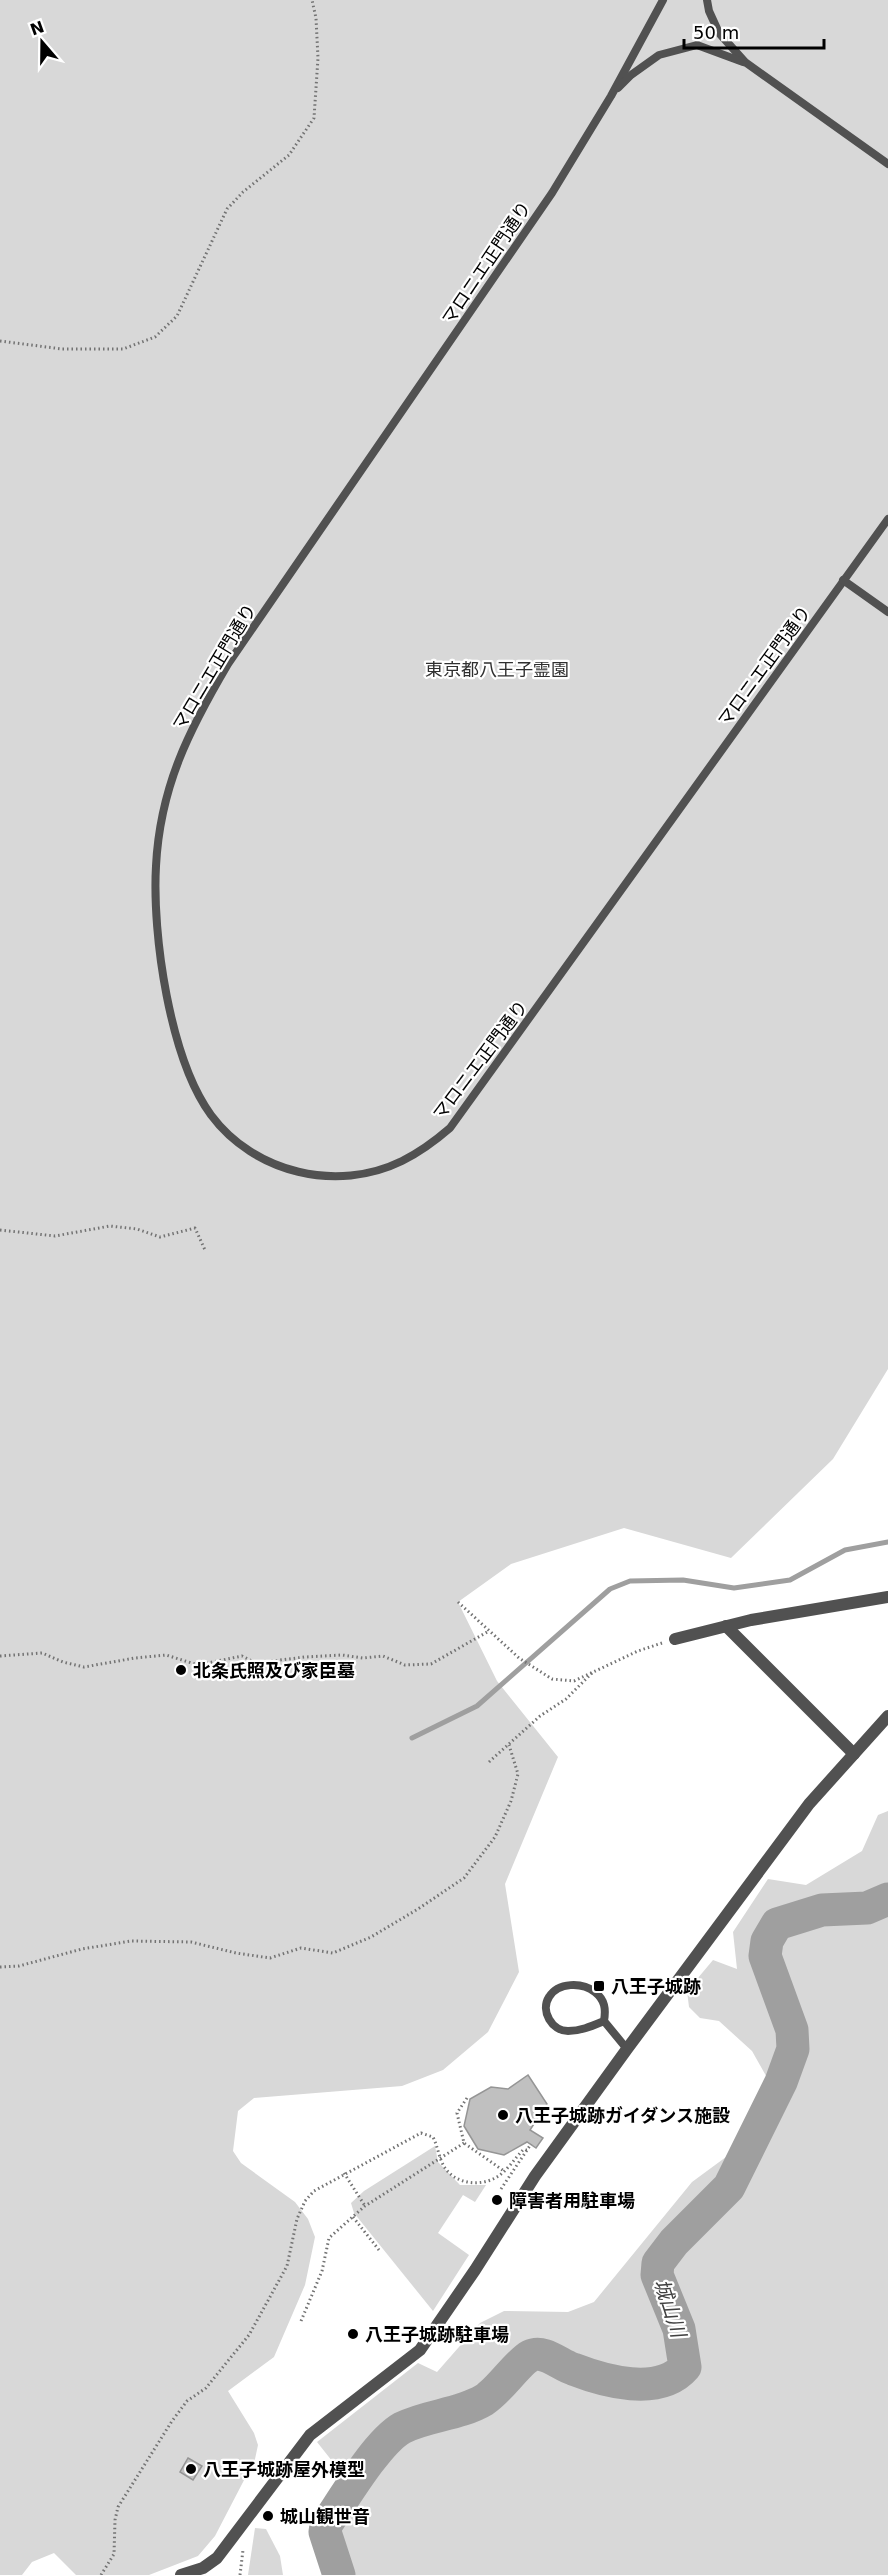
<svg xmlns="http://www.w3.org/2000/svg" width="888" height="2575" font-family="'DejaVu Sans','Noto Sans JP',sans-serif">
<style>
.green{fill:#d8d8d8}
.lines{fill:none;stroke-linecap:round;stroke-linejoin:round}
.stream{stroke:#9f9f9f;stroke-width:5}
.river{stroke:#9f9f9f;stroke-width:33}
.building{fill:#c0c0c0;stroke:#959595;stroke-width:1.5}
.path{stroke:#737373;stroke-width:3;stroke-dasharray:1.5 3;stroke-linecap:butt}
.lane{stroke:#515151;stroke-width:8}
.street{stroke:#515151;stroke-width:12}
.poi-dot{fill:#000;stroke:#fff;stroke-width:2}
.labels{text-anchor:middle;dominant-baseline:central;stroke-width:4.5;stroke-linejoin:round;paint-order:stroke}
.street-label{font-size:18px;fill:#000;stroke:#fff}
.park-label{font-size:18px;fill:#2f2f2f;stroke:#fff}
.poi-label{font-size:18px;font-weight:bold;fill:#000;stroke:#fff;text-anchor:start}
.water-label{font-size:20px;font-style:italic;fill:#404040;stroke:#fff}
</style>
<rect width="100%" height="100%" fill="#fff"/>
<g class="green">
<polygon points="0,0 888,0 888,1369 833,1459 731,1558 624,1528 511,1564 458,1602 497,1681 558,1757 505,1884 519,1972 488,2032 443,2070 402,2086 254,2098 238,2111 233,2151 241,2163 295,2202 308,2219 315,2237 305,2285 274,2357 228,2391 254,2433 258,2445 255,2459 215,2536 198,2556 149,2575 76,2575 54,2553 32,2562 22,2575 0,2575"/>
<polygon points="888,1811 888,2575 343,2575 347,2569 328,2499 340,2471 317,2442 418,2363 437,2372 480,2323 504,2311 568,2312 594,2302 692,2182 726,2157 762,2098 769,2081 752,2051 719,2021 700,2018 689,2007 687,1991 713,1960 737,1969 733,1932 768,1879 806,1885 862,1851 878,1815"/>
<polygon points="435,2146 438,2162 460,2185 486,2185 475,2202 463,2195 438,2233 469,2255 433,2311 354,2213 351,2203 364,2191"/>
<polygon points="255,2528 266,2529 280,2556 283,2575 248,2575"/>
</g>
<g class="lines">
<polyline class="stream" points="412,1738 477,1706 610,1589 630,1581 683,1580 734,1588 790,1580 845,1550 888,1542"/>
<path class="river" d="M339,2575L325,2532L326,2525C343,2500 377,2442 402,2428C427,2415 459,2415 484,2400C500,2390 517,2363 530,2356C544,2349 560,2365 573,2369C604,2381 659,2397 685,2367L679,2329L657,2275L658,2263L674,2242L729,2187L781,2082L793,2049L792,2030L765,1956L767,1941L777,1924L822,1910L867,1908L888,1899"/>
</g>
<g class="building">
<polygon points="528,2075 547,2104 530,2130 543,2138 536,2148 527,2142 504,2155 478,2149 464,2126 470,2099 491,2087 508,2089"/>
<polygon points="188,2458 202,2466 193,2480 180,2472"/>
</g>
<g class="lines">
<g class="path">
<polyline points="0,341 62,349 123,349 155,337 177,316 227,209 243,192 289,155 314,118 318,58 316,18 312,0"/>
<polyline points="0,1230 55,1236 110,1226 137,1229 160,1237 195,1228 205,1250"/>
<polyline points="458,1602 519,1658 552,1679 574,1681 638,1651 662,1643"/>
<polyline points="0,1656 42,1653 63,1662 84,1667 135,1658 166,1655 198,1665 242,1656 256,1663 305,1657 342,1655 363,1658 383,1656 405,1665 431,1664 489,1631"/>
<polyline points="489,1762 540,1716 566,1699 592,1673"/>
<polyline points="0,1967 19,1966 82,1949 131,1941 191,1942 236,1953 270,1958 301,1948 333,1953 371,1937 418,1909 464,1878 495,1837 511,1801 518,1774 509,1745"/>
<polyline points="467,2098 457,2113 464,2143 504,2171"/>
<polyline points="344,2173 365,2206"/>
<polyline points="501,2189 531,2144"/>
<polyline points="353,2217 379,2250"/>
<polyline points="301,2321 322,2271 329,2238 365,2206 464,2143"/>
<path d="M101,2575L114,2554L115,2520L118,2507L172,2421L187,2401L206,2388L249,2335L287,2266L297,2219L305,2201L314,2191L421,2133L433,2137C438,2147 439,2159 445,2168C456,2184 480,2187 497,2177C507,2171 515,2158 523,2150H527"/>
<polyline points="240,2575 243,2550"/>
</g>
<g class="lane">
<path d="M663,0L611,96L552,193L228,664C189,730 160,787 156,866C152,935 170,1059 211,1115C254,1173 337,1193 402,1161C420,1152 435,1141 450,1128L888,519"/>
<polyline points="707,0 709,11 719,33 745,62 888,164"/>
<polyline points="618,88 631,75 659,55 697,45 743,62"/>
<polyline points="843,580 888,612"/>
<path d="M604,2021C592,2026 581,2031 568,2031C552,2031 540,2011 549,1997C558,1982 582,1982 595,1992C605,2000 606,2009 604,2021L627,2049"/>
</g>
<g class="street">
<polyline points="726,1626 854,1754"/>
<polyline points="675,1639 751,1620 888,1597"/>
<polyline points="181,2575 203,2568 217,2558 310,2435 420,2350 475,2270 535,2176 627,2049 809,1804 888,1716"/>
</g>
</g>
<g class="poi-dot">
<circle cx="181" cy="1670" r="6"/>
<rect x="593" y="1980" width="12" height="12" rx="3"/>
<circle cx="503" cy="2115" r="6"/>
<circle cx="497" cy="2200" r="6"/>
<circle cx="353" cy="2334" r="6"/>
<circle cx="191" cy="2469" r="6"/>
<circle cx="268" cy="2516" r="6"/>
</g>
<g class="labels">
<g class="street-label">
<text transform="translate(486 263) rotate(-56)">マロニエ正門通り</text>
<text transform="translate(764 666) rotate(-54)">マロニエ正門通り</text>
<text transform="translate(214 667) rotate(-59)">マロニエ正門通り</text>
<text transform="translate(480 1060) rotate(-53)">マロニエ正門通り</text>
</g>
<g class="park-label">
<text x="497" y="669">東京都八王子霊園</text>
</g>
<g class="poi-label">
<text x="193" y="1670">北条氏照及び家臣墓</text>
<text x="611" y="1986">八王子城跡</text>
<text x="515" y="2115">八王子城跡ガイダンス施設</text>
<text x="509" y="2200">障害者用駐車場</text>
<text x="365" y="2334">八王子城跡駐車場</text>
<text x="203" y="2469">八王子城跡屋外模型</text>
<text x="280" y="2516">城山観世音</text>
</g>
<g class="water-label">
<text transform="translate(670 2308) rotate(72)">城山川</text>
</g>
</g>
<g transform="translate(42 42) rotate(340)" stroke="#ffffff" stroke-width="4.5" paint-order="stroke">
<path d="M0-4.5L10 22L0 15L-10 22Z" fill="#000000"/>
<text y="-9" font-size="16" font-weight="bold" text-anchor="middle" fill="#000000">N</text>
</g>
<path d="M684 39v9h140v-9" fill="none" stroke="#000000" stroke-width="3"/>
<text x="693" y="39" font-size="18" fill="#000000" stroke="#ffffff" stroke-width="4.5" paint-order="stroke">50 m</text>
</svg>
